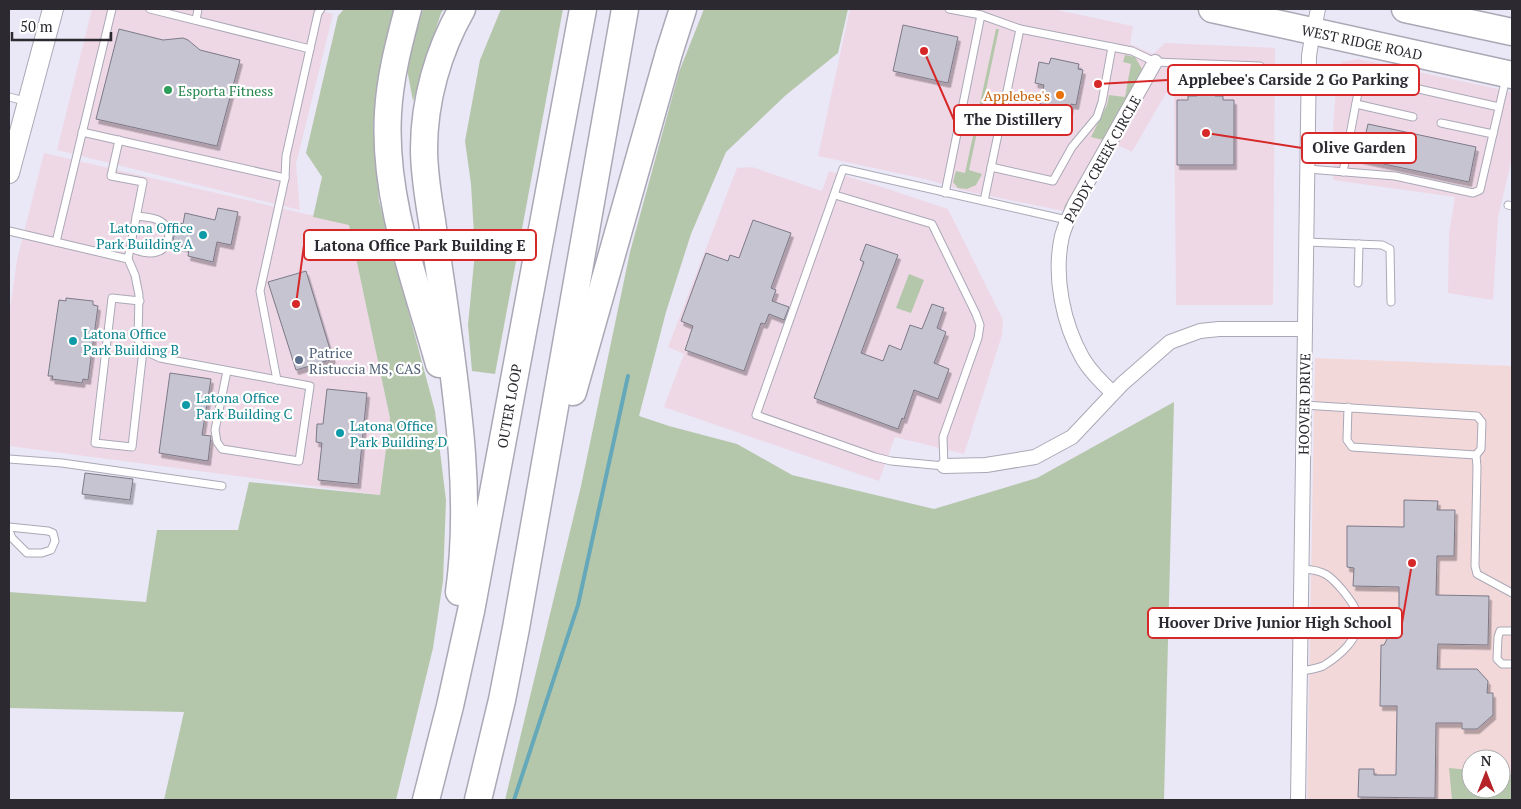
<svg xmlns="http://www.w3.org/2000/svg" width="1521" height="809" font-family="'PT Serif',serif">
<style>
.commercial{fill:#eed8e6}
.education{fill:#f3d8da;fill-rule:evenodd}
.green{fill:#b5c7ab}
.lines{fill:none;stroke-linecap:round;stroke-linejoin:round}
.stream{stroke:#65a8b9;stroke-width:4}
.building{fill:#c7c4d2;stroke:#7c7987;filter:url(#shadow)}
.lane-casing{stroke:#aba8b6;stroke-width:9}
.street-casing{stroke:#aba8b6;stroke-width:16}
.secondary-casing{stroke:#aba8b6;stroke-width:22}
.highway-casing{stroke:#aba8b6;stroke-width:29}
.lane{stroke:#fff;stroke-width:7}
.street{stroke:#fff;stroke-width:14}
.secondary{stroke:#fff;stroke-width:20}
.highway{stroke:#fff;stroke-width:26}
.leisure-dot{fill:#2e9e5b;stroke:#fff;stroke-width:2}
.food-dot{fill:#e8710a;stroke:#fff;stroke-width:2}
.culture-dot{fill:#0f9aa8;stroke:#fff;stroke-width:2}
.service-dot{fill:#5c6f8a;stroke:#fff;stroke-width:2}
.labels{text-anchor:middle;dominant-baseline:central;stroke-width:4.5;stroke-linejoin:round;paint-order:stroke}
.street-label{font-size:14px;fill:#2c2a30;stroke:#fff}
.leisure-label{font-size:14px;fill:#27864d;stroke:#fff;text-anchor:start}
.food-label{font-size:14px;fill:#c56008;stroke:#fff;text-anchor:end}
.culture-label{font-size:14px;fill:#0d838f;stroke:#fff;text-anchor:start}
.service-label{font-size:14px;fill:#4e5e75;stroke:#fff;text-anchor:start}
.leader{fill:none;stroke:#d62828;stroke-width:2}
.callout-dot{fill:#d62828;stroke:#fff;stroke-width:2}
.callout{fill:#fff;stroke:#d62828;stroke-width:2}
.callout-label{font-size:15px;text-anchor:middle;font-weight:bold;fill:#2c2a30}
</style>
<defs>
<filter id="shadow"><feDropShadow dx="2.5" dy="4.5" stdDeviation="0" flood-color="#0004"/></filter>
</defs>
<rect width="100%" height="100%" fill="#eae7f6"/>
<g class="commercial">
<polygon points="92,9 309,9 333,14 296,164 300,210 57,150"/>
<polygon points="850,9 1052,9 1133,26 1130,44 1153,54 1165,43 1275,48 1273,305 1176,305 1174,93 1166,93 1132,152 1117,145 1079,214 965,191 925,179 818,156"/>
<polygon points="1358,59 1512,92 1512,158 1498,217 1493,300 1448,293 1449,234 1455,197 1333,180 1333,131 1337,71 1341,62"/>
<polygon points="44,153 349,224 390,418 380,495 9,446 9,316 17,260"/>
<polygon points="752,167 822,191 829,171 882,187 948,209 1003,320 1002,335 964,454 895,437 879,481 664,407 684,354 668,347 737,168"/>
</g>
<path class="education" d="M1315,358L1512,366V800H1307ZM1471,759H1501V789H1471Z"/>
<g class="green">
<polygon points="344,9 397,9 385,51 373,124 379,201 435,411 446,500 443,581 433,648 396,800 164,800 184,712 9,708 9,592 146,602 157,530 238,530 249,482 380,495 390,418 349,225 313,217 322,177 306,153 338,16"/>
<polygon points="423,9 444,9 441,13 413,101 406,64"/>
<polygon points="501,9 563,9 495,374 472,371 468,325 475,252 471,184 465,141 480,60"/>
<polygon points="704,9 848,9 838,53 786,95 726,152 691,234 666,312 639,416 669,426 737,444 792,475 934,509 1037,478 1174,402 1164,800 505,800 581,486 630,252 679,72"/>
<polygon points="996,29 999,29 969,170 982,174 976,185 967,189 958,188 953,182 956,171 965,173"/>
<polygon points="1125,55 1135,57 1142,69 1141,77 1066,208 1064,207 1103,140 1091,137 1107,105 1109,95 1125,97 1131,64 1123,62"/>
<polygon points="909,274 924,280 911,313 896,308"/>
<polygon points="1449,768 1471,770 1471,789 1501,789 1501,774 1512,775 1512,800 1452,800"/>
</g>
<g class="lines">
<polyline class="stream" points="514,800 578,605 628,376"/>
</g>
<g class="building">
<polygon points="903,25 958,37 948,83 893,71"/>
<polygon points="119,29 163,40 183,38 188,40 200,50 240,60 217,146 96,119"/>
<polygon points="1051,58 1079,64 1078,69 1083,70 1076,105 1071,104 1066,129 1036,124 1044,85 1035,83 1039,62 1049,64"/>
<polygon points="1197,90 1215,90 1215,96 1223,96 1223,100 1234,100 1234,165 1177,165 1177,100 1188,100 1188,96 1197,96"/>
<polygon points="1368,124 1476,147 1469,182 1360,159"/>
<polygon points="218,208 238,212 231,245 217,242 213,262 188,256 189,248 172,245 177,222 183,224 185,213 215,220"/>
<polygon points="753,220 791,233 771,288 776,290 772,301 789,307 784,320 769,314 765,324 761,323 744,371 685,350 693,326 681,321 706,253 728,261 730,255 739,258"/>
<polygon points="866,244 898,255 861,353 883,361 889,345 901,350 910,325 922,329 932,304 944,308 937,328 946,332 934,363 949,369 938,399 914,390 904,419 902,418 898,429 814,398 864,262 860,260"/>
<polygon points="306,271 333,359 296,370 268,282"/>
<polygon points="66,298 93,301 93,305 98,306 88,380 83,379 82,383 52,379 53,376 48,376 59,300 66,301"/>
<polygon points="170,373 211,379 202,435 211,436 208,461 159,453"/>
<polygon points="327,389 367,393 358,484 318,480 322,443 316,442 317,424 323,424"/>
<polygon points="85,473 133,479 130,500 82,494"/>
<polygon points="1404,500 1438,501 1437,510 1455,510 1454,556 1437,556 1436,595 1489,596 1488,645 1438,644 1437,669 1477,669 1488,681 1487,693 1493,693 1493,715 1477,729 1462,729 1462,723 1436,723 1435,798 1358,797 1359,769 1374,769 1374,775 1396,775 1397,706 1380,706 1381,645 1384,645 1389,635 1399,633 1399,587 1353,586 1354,568 1347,567 1347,526 1404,527"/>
</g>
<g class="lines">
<g class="lane-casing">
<g id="lane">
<polyline points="150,9 310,49"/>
<polyline points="949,9 981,15 1020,29 1132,51 1155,62 1260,66"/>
<polyline points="196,20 198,9"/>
<polyline points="9,97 25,101"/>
<polyline points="1356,104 1413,117"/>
<polyline points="1441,123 1493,134"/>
<polyline points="82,132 285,178"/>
<polyline points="119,140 111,176 143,182 128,259"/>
<polyline points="991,167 1053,181 1072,147 1097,117 1102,102 1112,47"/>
<polyline points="1308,169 1395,176 1473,193 1480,190 1506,78"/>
<polyline points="1343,172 1359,87 1366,80 1374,79 1499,107"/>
<polyline points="945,193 981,15"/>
<polyline points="835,195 932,224 976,314 980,325 978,338 943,437 944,466 891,461 875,457 756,415 843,169 1067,220"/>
<polyline points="984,201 1020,29"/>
<polyline points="1508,205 1512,206"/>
<polyline points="9,231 128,259 135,275 139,295 138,340 143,350 160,358 310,386 299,461 222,449 217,442 215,430 227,371"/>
<polyline points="56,242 112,9"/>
<polyline points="1306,242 1382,245 1390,249 1391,302"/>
<path d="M130,248C138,251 148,255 157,252C171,248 173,228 160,221C153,217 144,217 136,216"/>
<polyline points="1358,283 1359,244"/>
<polyline points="140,301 112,298 95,443 132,447 143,350"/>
<polyline points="277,380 260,291 285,178 286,156 318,13 321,9"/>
<polyline points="1304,405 1477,416 1482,422 1481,449 1476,455 1352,447 1347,440 1348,407"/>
<polyline points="1476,455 1477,467 1475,566 1477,574 1512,593"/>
<polyline points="9,459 62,463 222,486"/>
<polyline points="9,527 48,531 53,533 55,541 51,550 42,553 27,553 12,538 9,531"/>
<polyline points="1512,631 1500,631 1498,637 1497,659 1502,664 1512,664"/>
<path d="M1300,671C1308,670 1316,669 1323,666C1338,657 1361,638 1358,619C1357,608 1350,600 1344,592C1330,575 1324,570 1302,569"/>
</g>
</g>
<g class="street-casing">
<g id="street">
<path d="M1113,393C1102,383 1091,372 1083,359C1063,324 1053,276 1062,236C1065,225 1070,215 1075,204L1155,62"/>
<polyline points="944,466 986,465 1035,457 1072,437 1122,384 1170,342 1200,331 1219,329 1305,329"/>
<polyline points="1298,800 1309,56 1311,43 1318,9"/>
</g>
</g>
<g class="secondary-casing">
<polyline id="secondary" points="9,173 53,9"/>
</g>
<g class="highway-casing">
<g id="highway">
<path d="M408,9C399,43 390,77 388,113C383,200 416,282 439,364"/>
<polyline points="1212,9 1512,75"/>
<polyline points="1405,9 1512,32"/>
<polyline points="573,392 669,53 683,9"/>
<path d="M459,592C472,499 458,403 445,310C441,280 436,251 432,221C428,197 424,173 424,149C424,101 438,51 462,9"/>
<polyline points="426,800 450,706 471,611 583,9"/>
<polyline points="478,800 502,700 516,628 625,9"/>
</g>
</g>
<use href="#lane" class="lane"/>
<use href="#street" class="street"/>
<use href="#secondary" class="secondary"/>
<use href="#highway" class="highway"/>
</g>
<circle class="leisure-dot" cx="168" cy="90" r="5"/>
<circle class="food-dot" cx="1060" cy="95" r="5"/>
<g class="culture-dot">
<circle cx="203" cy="235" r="5"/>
<circle cx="73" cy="341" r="5"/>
<circle cx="186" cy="405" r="5"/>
<circle cx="340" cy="433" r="5"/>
</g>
<circle class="service-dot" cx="299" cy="360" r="5"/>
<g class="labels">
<g class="street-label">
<text transform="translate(1362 42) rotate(12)">WEST RIDGE ROAD</text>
<text transform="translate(1102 159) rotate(-61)">PADDY CREEK CIRCLE</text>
<text transform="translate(1304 404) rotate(-89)">HOOVER DRIVE</text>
<text transform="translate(509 406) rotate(-80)">OUTER LOOP</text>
</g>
<g class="leisure-label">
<text x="178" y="90">Esporta Fitness</text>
</g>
<g class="food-label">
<text x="1050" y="95">Applebee's</text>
</g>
<g class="culture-label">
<text x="193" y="227" text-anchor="end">Latona Office<tspan x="193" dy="16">Park Building A</tspan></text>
<text x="83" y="333">Latona Office<tspan x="83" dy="16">Park Building B</tspan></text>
<text x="196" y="397">Latona Office<tspan x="196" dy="16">Park Building C</tspan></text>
<text x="350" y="425">Latona Office<tspan x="350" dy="16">Park Building D</tspan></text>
</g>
<g class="service-label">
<text x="309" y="352">Patrice<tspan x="309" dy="16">Ristuccia MS, CAS</tspan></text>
</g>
</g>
<path class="leader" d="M1098 84L1168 80M924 51L954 120M1206 133L1302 148M296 304L304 245M1412 563L1402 623"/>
<g class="callout-dot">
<circle cx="1098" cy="84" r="5"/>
<circle cx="924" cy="51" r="5"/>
<circle cx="1206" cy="133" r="5"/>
<circle cx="296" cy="304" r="5"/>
<circle cx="1412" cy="563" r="5"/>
</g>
<g class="callout">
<rect x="1168" y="65" width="251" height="30" rx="5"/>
<rect x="954" y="105" width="118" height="30" rx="5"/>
<rect x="1302" y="133" width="114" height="30" rx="5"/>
<rect x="304" y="230" width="232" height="30" rx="5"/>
<rect x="1148" y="608" width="254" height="30" rx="5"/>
</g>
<g class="callout-label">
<text x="1293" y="85">Applebee's Carside 2 Go Parking</text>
<text x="1013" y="125">The Distillery</text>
<text x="1359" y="153">Olive Garden</text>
<text x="420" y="251">Latona Office Park Building E</text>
<text x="1275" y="628">Hoover Drive Junior High School</text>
</g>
<rect width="1521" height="809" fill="none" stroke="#2c2a30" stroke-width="20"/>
<g transform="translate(1486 774)"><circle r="24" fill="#ffffff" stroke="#abaaac"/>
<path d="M0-4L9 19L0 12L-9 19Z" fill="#b42428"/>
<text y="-8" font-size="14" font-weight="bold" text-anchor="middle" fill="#2c2a30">N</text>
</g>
<path d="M12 32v8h99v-8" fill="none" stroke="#2c2a30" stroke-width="2.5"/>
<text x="20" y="32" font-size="15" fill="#2c2a30" stroke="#ffffff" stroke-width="4" paint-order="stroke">50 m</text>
</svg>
